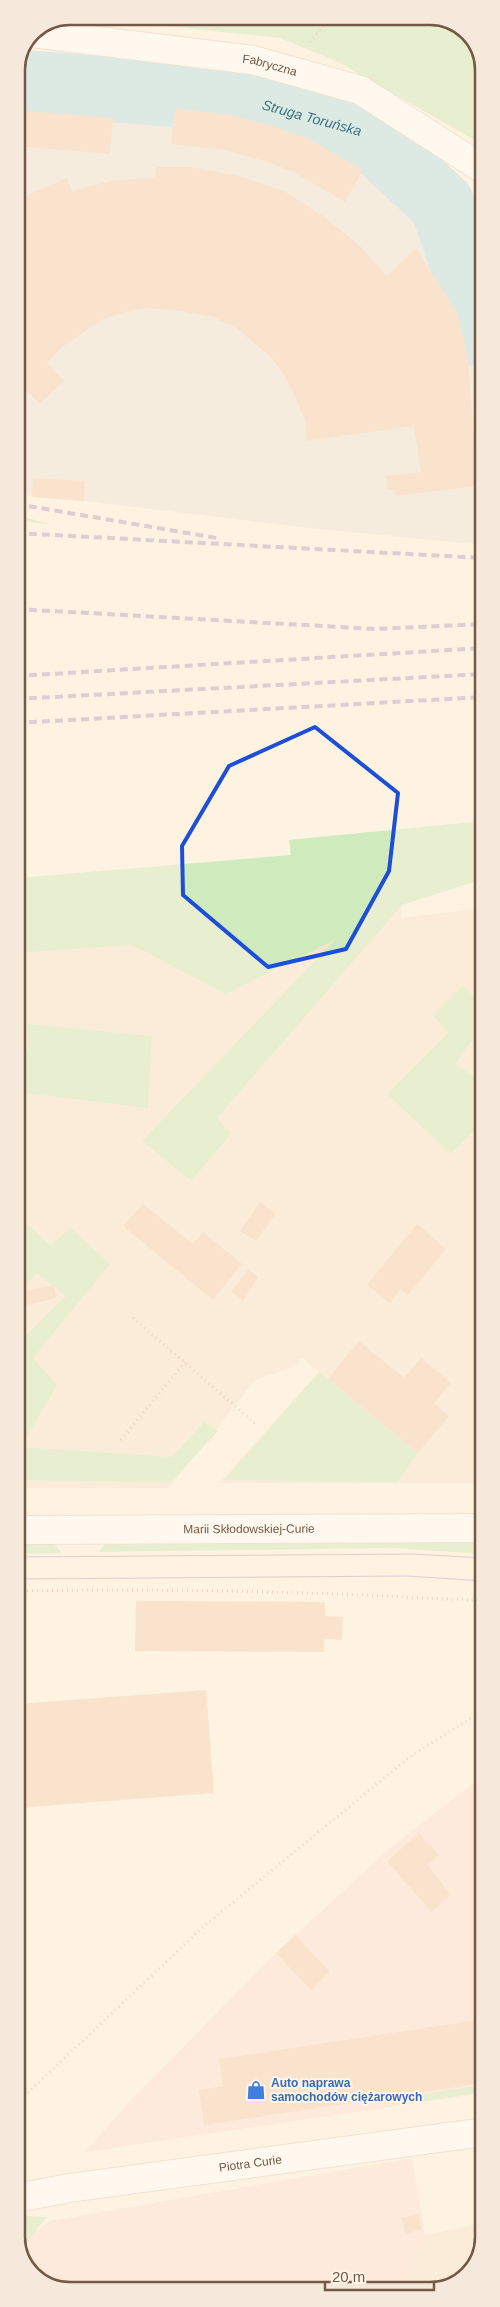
<svg xmlns="http://www.w3.org/2000/svg" width="500" height="2307" font-family="Arial,sans-serif">
<style>
.residential{fill:#f5e5ce}
.commercial{fill:#fee1d3}
.industrial{fill:#ece4dc}
.green{fill:#cfebbe}
.lines{fill:none;stroke-linecap:round;stroke-linejoin:round}
.river{stroke:#b4dfe7;stroke-width:65}
.building{fill:#f4d1b6}
.minor-casing{stroke:#e2cfbc;stroke-width:30}
.path{stroke:#d9b49a;stroke-width:3;stroke-dasharray:1 4;stroke-linecap:butt}
.minor{stroke:#fff;stroke-width:28}
.tram{stroke:#b59fc7;stroke-width:1}
.rail{stroke:#b59fc7;stroke-width:4;stroke-dasharray:8 5;stroke-linecap:butt}
.marked{fill:none;stroke:#1d4ed8;stroke-width:4;stroke-linejoin:round}
.labels{text-anchor:middle;dominant-baseline:central;stroke-width:4;stroke-linejoin:round;paint-order:stroke}
.street-label{font-size:12px;fill:#755846;stroke:#fff6e8}
.shop-label{font-size:12px;font-weight:bold;fill:#366cbe;stroke:#fff6e8;text-anchor:start}
.water-label{font-size:14px;font-style:italic;fill:#3c7583;stroke:#fff6e8}
.rim{fill:none;stroke:#755846;stroke-width:2.5}
</style>
<rect width="100%" height="100%" fill="#fdf3e0"/>
<g class="residential">
<polygon points="399,893 401,918 483,908 484,1483 219,1483 319,1372 302,1358 295,1366 255,1380 169,1488 17,1488 16,945 107,940"/>
<polygon points="484,2223 484,2237 471,2272 437,2290 398,2290 425,2235"/>
</g>
<g class="commercial">
<polygon points="484,1775 484,2093 85,2152 132,2099 276,1953 390,1848"/>
<polygon points="412,2158 425,2235 398,2290 63,2290 32,2275 17,2244 50,2221"/>
</g>
<polygon class="industrial" points="16,101 235,107 360,148 422,200 467,296 483,409 483,545 310,528 84,501 32,497 16,490"/>
<g class="green">
<polygon points="72,16 437,17 468,32 483,63 483,145 340,63 280,38"/>
<polygon points="23,55 295,86 284,123 235,107 16,100 16,70"/>
<polygon points="16,515 50,524 16,521"/>
<polygon points="483,821 483,879 402,905 217,1118 231,1134 191,1181 142,1141 335,940 226,994 132,945 16,953 16,878 291,855 289,840"/>
<polygon points="463,986 483,1005 483,1025 455,1064 483,1082 483,1122 451,1154 387,1094 448,1033 433,1015"/>
<polygon points="27,1024 152,1036 148,1108 16,1092 16,1049 29,1049"/>
<polygon points="17,1214 50,1245 71,1228 110,1264 33,1358 57,1385 21,1447 172,1457 204,1422 218,1431 171,1482 17,1480 17,1335 23,1338 66,1296 37,1273 17,1293"/>
<polygon points="319,1372 418,1453 397,1482 224,1480"/>
<polygon points="484,1539 484,1554 392,1548 99,1552 105,1543"/>
<polygon points="52,1542 62,1553 17,1554 17,1543"/>
<polygon points="484,2085 484,2092 412,2103 412,2096"/>
<polygon points="26,2216 47,2217 20,2250 17,2244 17,2223"/>
</g>
<g class="lines">
<path class="river" id="s1" d="M16,82L247,100L364,132L442,204L481,318L483,336"/>
</g>
<g class="building">
<polygon points="175,108 231,115 272,126 307,138 363,170 345,202 292,171 261,160 224,150 171,144"/>
<polygon points="16,110 113,118 110,154 16,146"/>
<polygon points="156,167 191,167 235,175 284,191 323,216 360,246 387,276 416,248 457,313 468,358 477,486 395,496 394,490 388,490 386,476 421,472 414,426 306,441 305,421 296,399 285,377 272,358 235,327 213,317 181,311 148,308 124,312 102,320 62,347 47,363 64,381 40,404 23,387 18,390 16,388 16,202 25,196 67,178 72,191 111,181 155,177"/>
<polygon points="33,478 85,481 84,501 32,497"/>
<polygon points="260,1202 276,1213 256,1241 240,1231"/>
<polygon points="143,1204 193,1244 203,1232 242,1264 213,1300 123,1226"/>
<polygon points="417,1224 446,1249 408,1295 401,1289 390,1303 367,1285"/>
<polygon points="249,1269 258,1277 243,1301 231,1291"/>
<polygon points="54,1285 56,1298 28,1305 20,1292"/>
<polygon points="359,1341 404,1378 421,1358 451,1383 434,1403 449,1416 418,1453 328,1379"/>
<polygon points="136,1601 325,1602 325,1616 343,1617 342,1640 324,1639 324,1652 135,1651"/>
<polygon points="206,1690 214,1793 17,1808 17,1704"/>
<polygon points="419,1833 439,1855 427,1865 451,1895 431,1912 387,1861"/>
<polygon points="295,1935 330,1971 311,1991 276,1953"/>
<polygon points="484,2019 484,2083 204,2125 199,2090 223,2086 219,2059"/>
<polygon points="418,2214 422,2229 406,2234 401,2218"/>
</g>
<g class="lines">
<g class="minor-casing">
<g id="minor">
<path id="s2" d="M32,33L253,60L360,90L483,169"/>
<path id="s3" d="M17,1530L484,1528"/>
<path id="s4" d="M17,2198L69,2188L484,2132"/>
</g>
</g>
<g class="path">
<polyline points="310,42 331,17"/>
<polyline points="133,1318 258,1426"/>
<polyline points="121,1440 185,1362"/>
<path d="M17,1591C172,1588 328,1592 484,1601"/>
<polyline points="17,2103 202,1928 412,1755 484,1710"/>
</g>
<use href="#minor" class="minor"/>
<g class="tram">
<polyline points="17,1557 412,1554 484,1558"/>
<polyline points="17,1579 407,1576 484,1581"/>
</g>
<g class="rail">
<polyline points="16,504 217,538"/>
<polyline points="16,533 483,558"/>
<polyline points="16,609 376,629 483,624"/>
<polyline points="16,676 483,648"/>
<polyline points="16,699 483,674"/>
<polyline points="16,723 483,697"/>
</g>
</g>
<path d="M0 0H500V2307H0ZM315,727L398,793L389,871L346,949L268,967L183,895L182,846L229,766Z" fill="#fdf3e0" fill-opacity=".55" fill-rule="evenodd"/>
<path class="marked" d="M315,727L398,793L389,871L346,949L268,967L183,895L182,846L229,766Z"/>
<defs>
<g id="shop-bare" transform="scale(1.5)"><path d="M-5-2.5h2.3a2.7 3.5 0 0 1 5.4 0H5L5.5 6h-11ZM-1.5-2.5h3a1.5 2.3 0 0 0-3 0Z" fill="#3f7fe0" stroke="#fff6e8" stroke-width="2.5" paint-order="stroke"/></g>
</defs>
<g fill-rule="evenodd">
<use href="#shop-bare" x="256" y="2090"/>
</g>
<g class="labels">
<g class="street-label">
<text stroke="none"><textPath href="#s2" startOffset="240">Fabryczna</textPath></text>
<text stroke="none"><textPath href="#s3" startOffset="232">Marii Skłodowskiej-Curie</textPath></text>
<text stroke="none"><textPath href="#s4" startOffset="236">Piotra Curie</textPath></text>
</g>
<g class="shop-label">
<text x="271" y="2083">Auto naprawa<tspan x="271" dy="14">samochodów ciężarowych</tspan></text>
</g>
<g class="water-label">
<text stroke="none"><textPath href="#s1" startOffset="299">Struga Toruńska</textPath></text>
</g>
</g>
<path d="M0 0H500V2307H0ZM70 25H430A45 45 0 0 1 475 70V2237A45 45 0 0 1 430 2282H70A45 45 0 0 1 25 2237V70A45 45 0 0 1 70 25Z" fill="#f4e9db" fill-rule="evenodd"/>
<path class="rim" d="M70 25H430A45 45 0 0 1 475 70V2237A45 45 0 0 1 430 2282H70A45 45 0 0 1 25 2237V70A45 45 0 0 1 70 25Z"/>
<path d="M325 2282v8h109v-8" fill="none" stroke="#755846" stroke-width="2.5"/>
<text x="332" y="2282" font-size="15" fill="#755846" stroke="#fff6e8" stroke-width="4" paint-order="stroke">20 m</text>
</svg>
